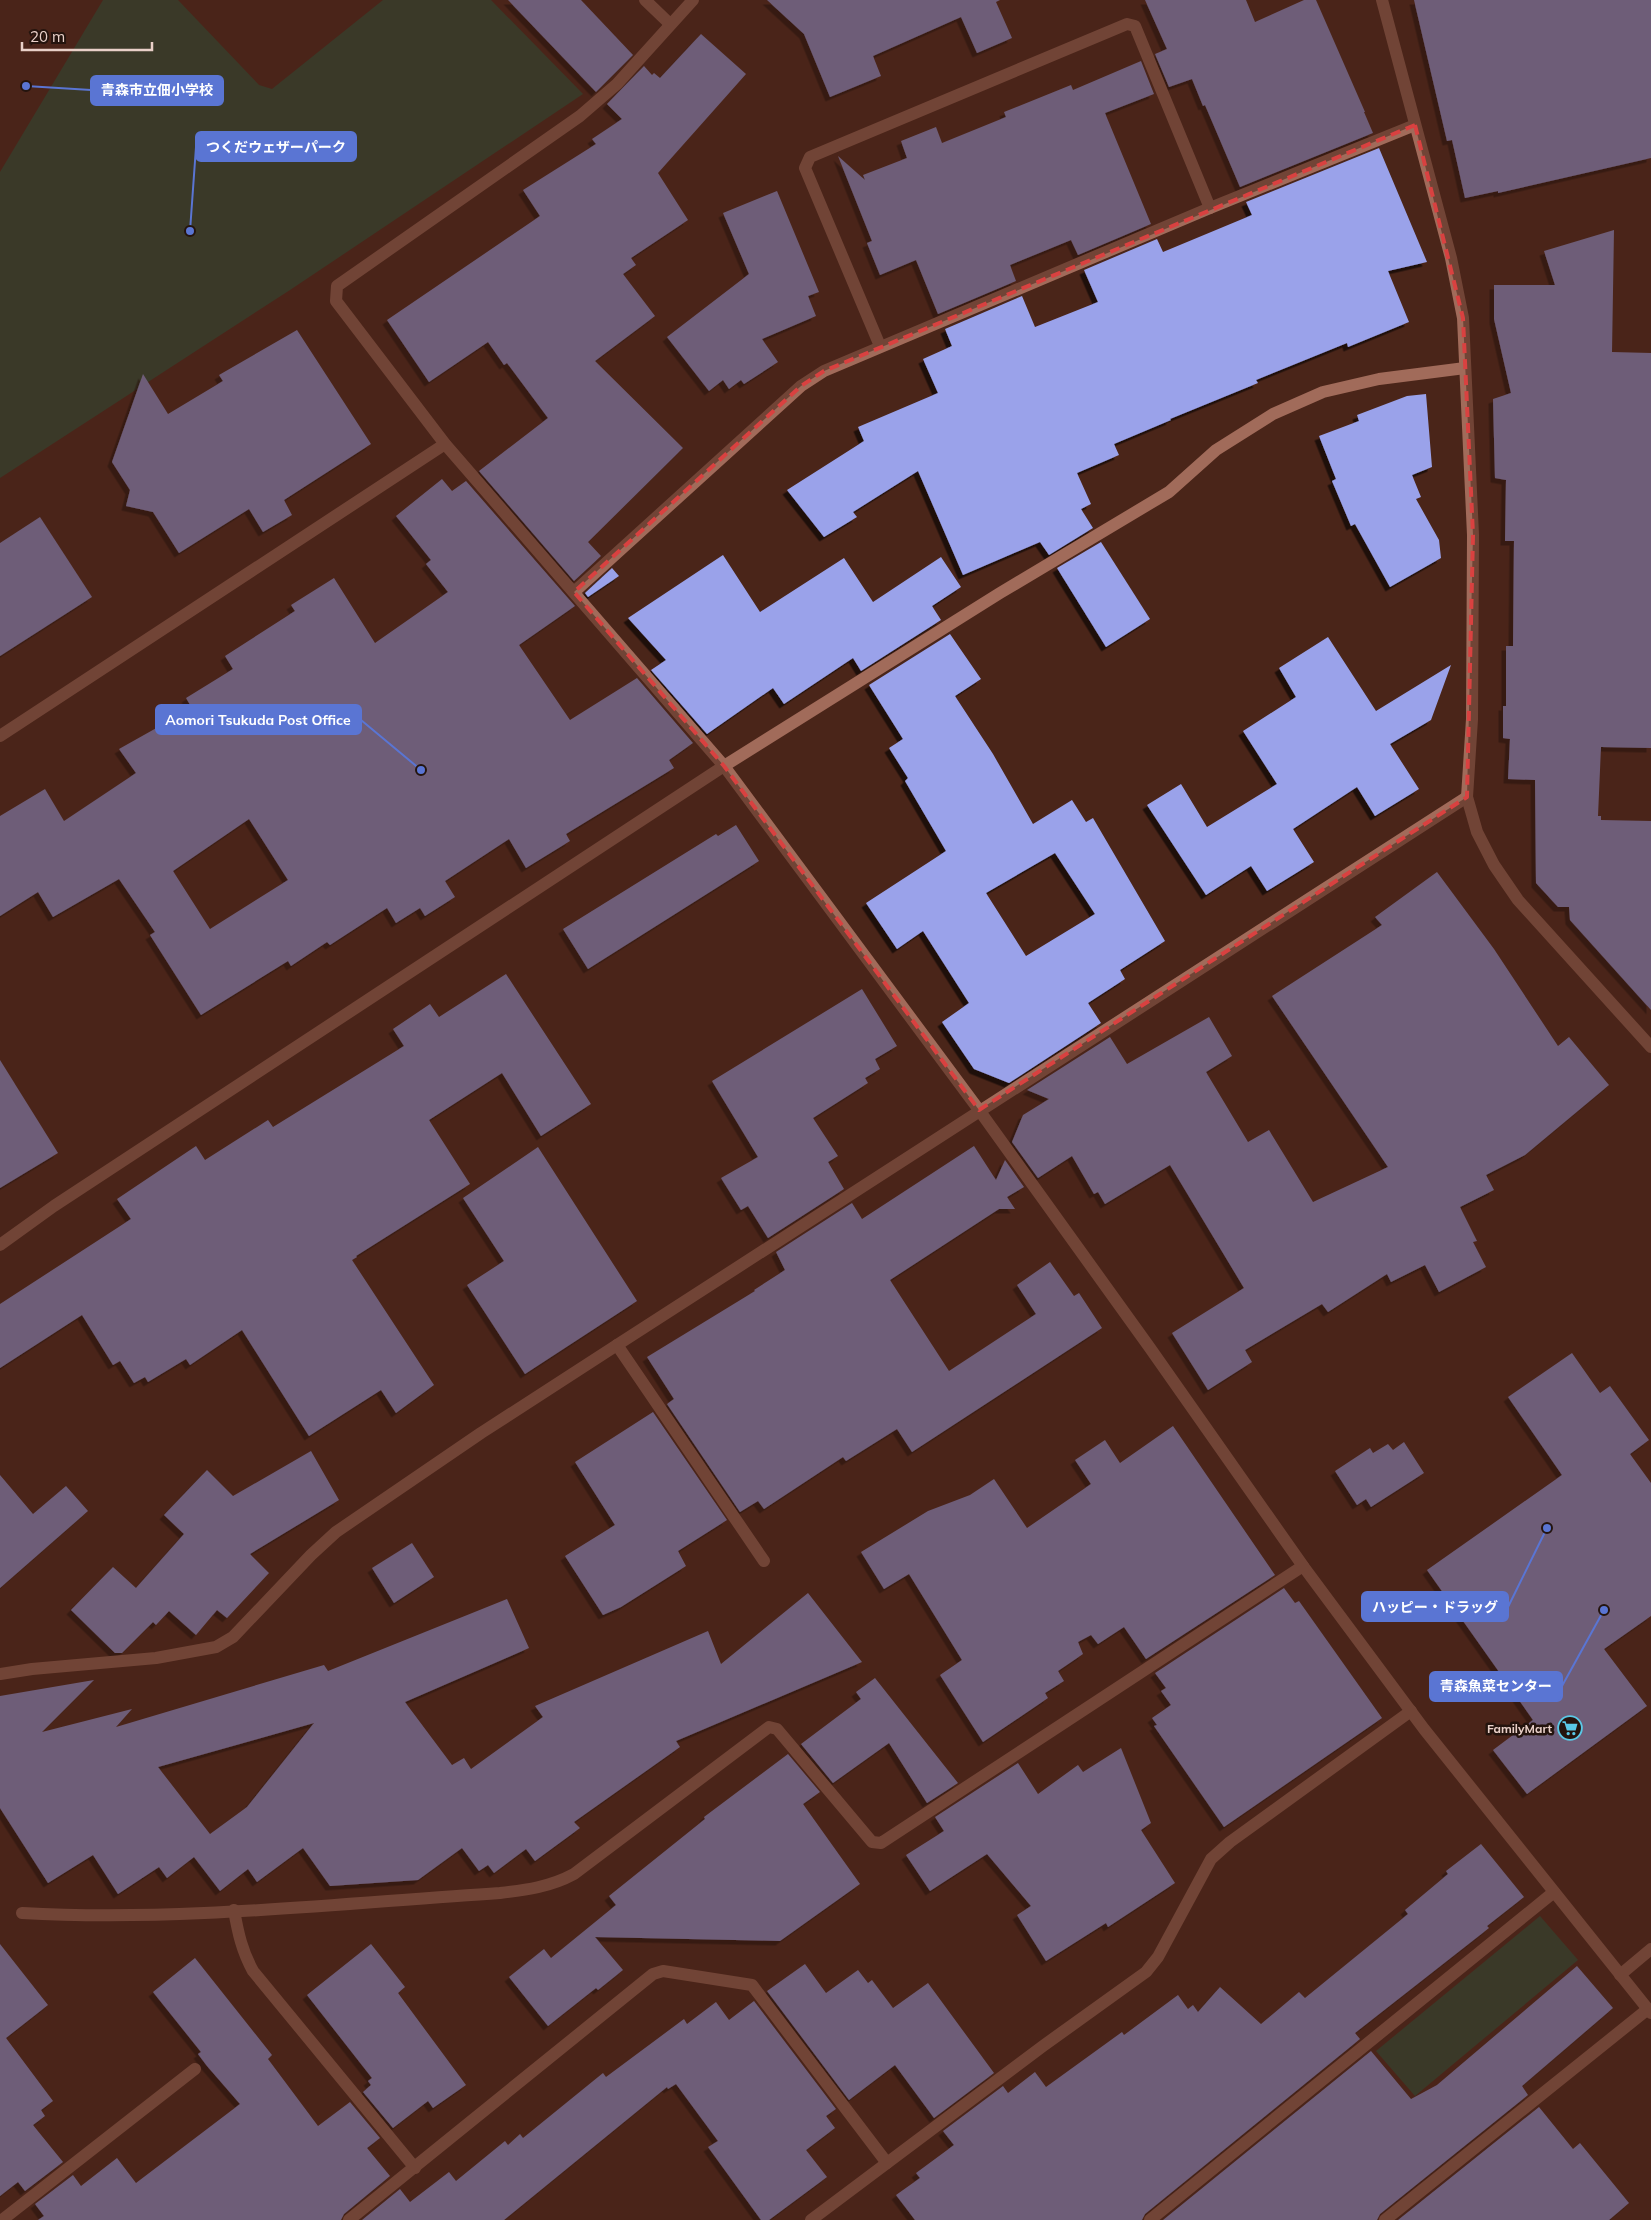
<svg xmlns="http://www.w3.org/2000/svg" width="1651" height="2220" font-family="Mulish,'Noto Sans JP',sans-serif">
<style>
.green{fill:#26533b}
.building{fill:#9aa2ea;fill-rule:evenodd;filter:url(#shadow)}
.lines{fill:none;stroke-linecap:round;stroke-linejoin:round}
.minor{stroke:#a16b5a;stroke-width:12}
.marked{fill:none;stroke:#d94140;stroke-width:4;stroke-dasharray:10 6;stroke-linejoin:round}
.labels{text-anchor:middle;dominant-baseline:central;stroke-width:5;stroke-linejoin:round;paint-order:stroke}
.poi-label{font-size:12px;font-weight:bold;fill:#e9d0c8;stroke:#24140e;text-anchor:end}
.leader{fill:none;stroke:#5a75d3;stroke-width:2}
.callout-dot{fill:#5a75d3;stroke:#24140e;stroke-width:2}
.callout{fill:#5a75d3;stroke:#5a75d3;stroke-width:2}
.callout-label{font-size:14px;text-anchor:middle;font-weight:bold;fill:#fff}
</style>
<defs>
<filter id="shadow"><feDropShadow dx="-4.5" dy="4.5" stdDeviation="0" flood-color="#0009"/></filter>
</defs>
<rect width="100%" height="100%" fill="#4a2519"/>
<g class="green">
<polygon points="103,0 178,0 259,85 272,89 383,0 491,0 583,94 290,290 0,478 0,172"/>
<polygon points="1540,1916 1578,1960 1415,2096 1376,2051"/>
</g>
<g class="building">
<polygon points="508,0 581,0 633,55 596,92"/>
<polygon points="767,0 1000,0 996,2 1012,38 977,53 961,17 873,56 881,76 830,97 804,34"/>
<polygon points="1145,0 1246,0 1255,22 1304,0 1316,0 1365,112 1364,112 1373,133 1240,187 1205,105 1203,106 1192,79 1169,87 1155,54 1167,49"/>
<polygon points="1414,0 1651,0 1651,158 1498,193 1498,191 1465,198 1452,140 1447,141"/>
<polygon points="701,34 746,74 658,173 688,220 631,258 636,265 623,274 655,316 595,361 683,448 588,542 601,556 574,581 479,471 548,418 507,363 504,365 488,342 429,382 387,320 540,216 523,190 596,144 592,139 622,119 607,104 644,66 652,75 654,73 660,78"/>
<polygon points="1141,61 1154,94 1105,113 1151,224 1078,255 1071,240 1010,265 1016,281 938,314 916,260 880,275 867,243 872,241 838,156 865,180 863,175 907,158 901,141 936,127 942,143 1006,117 1004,112 1071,85 1073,90"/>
<polygon points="1379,148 1427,262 1388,271 1409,322 1348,347 1347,343 1256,380 1258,383 1170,419 1171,420 1114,444 1119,455 1077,473 1091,504 1081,509 1093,528 1049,555 1040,542 963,575 918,471 853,512 857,517 824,537 787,490 864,441 858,427 938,393 923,359 952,346 945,329 1022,296 1035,327 1098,302 1084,270 1157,239 1163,252 1252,215 1246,202"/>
<polygon points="777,191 819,292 808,296 816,316 762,339 778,362 744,384 741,380 729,389 723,380 709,391 667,337 749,274 723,213"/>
<polygon points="1614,230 1612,352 1651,353 1651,748 1601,747 1598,816 1601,816 1601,820 1651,821 1651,1010 1570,920 1569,907 1558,907 1536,883 1535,780 1508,779 1510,739 1503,738 1503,706 1506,706 1506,646 1513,646 1514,541 1505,541 1506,480 1495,478 1493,399 1511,393 1494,319 1494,285 1555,285 1544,251"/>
<polygon points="297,330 371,444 284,500 292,515 263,532 249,509 179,553 153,512 126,506 130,490 112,462 143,374 168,414 223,381 219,375"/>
<polygon points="1426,394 1432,467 1412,475 1421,497 1416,499 1439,540 1441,558 1390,587 1355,524 1351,526 1332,481 1336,479 1319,436 1359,421 1357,415 1407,396"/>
<path d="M442,479L452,491L466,481L575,606L519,645L570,720L637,678L693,743L669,760L674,768L566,834L570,841L526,868L509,839L445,881L455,897L425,916L420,908L396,923L387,908L330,945L327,942L291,966L288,961L201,1015L150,935L155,932L119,879L53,917L38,892L0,916V816L45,789L64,821L136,773L119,749L192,708L186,698L233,669L225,656L295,611L291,605L334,578L375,643L448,592L426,564L431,560L396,516ZM249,819L288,880L210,929L173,871Z"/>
<polygon points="40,517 92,597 0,656 0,543"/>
<polygon points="1101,542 1150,619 1106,647 1057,568"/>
<polygon points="723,555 760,612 844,558 873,602 941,557 961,587 932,606 941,620 861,671 853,658 784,704 773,688 707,734 651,670 666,660 628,618"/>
<polygon points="612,568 619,576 588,597 585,593"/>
<path d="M950,634L981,679L955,696L993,754L1033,824L1072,800L1086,822L1093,818L1165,941L1120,970L1125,979L1088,1003L1101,1023L1009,1083L974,1069L942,1022L969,1003L923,931L897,949L866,903L946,851L905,781L908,778L889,748L903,739L869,685ZM1055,853L1095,914L1026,956L986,893Z"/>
<polygon points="1328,637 1376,711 1451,665 1431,720 1390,744 1419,789 1375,816 1357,787 1293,829 1314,862 1267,891 1251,866 1206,895 1147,805 1181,784 1207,827 1277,784 1243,731 1296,697 1279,668"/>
<polygon points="736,825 759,861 588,969 563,929 716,834 718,836"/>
<polygon points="1437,872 1494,949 1558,1046 1569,1037 1609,1085 1525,1155 1486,1175 1494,1190 1460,1207 1477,1241 1473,1242 1486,1267 1439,1292 1425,1265 1391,1282 1387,1274 1328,1312 1322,1304 1245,1350 1252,1362 1208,1390 1172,1333 1244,1288 1170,1165 1105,1204 1098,1192 1094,1194 1072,1156 1038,1178 1012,1142 1023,1115 1049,1099 1027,1090 1110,1037 1127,1064 1209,1017 1232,1056 1206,1072 1248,1142 1269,1130 1313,1202 1388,1167 1272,996 1382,925 1375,917"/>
<polygon points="506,974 591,1104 541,1136 502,1073 429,1120 470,1184 356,1256 357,1257 352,1260 434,1385 396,1413 381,1390 309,1436 242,1330 190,1365 186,1359 148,1382 145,1377 134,1383 120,1361 113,1365 82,1315 0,1368 0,1304 131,1219 117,1199 196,1146 205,1160 268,1120 273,1127 404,1046 393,1029 430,1004 439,1017"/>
<polygon points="862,989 897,1046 875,1059 880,1069 865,1078 868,1083 813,1118 838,1156 828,1162 844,1189 768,1238 748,1206 741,1210 721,1178 758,1157 712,1081"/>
<polygon points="0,1060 58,1153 0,1188"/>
<polygon points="974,1146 996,1180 1005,1160 1024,1187 1007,1197 1015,1209 999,1209 890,1280 949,1371 1036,1314 1017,1285 1050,1262 1074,1296 1079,1293 1102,1328 912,1452 897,1429 846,1461 843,1457 764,1509 758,1501 740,1512 667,1404 674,1399 647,1357 755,1291 754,1290 785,1270 776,1252 852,1203 862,1219"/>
<polygon points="538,1147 637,1301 525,1374 467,1285 504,1261 463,1198"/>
<polygon points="1572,1353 1600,1393 1610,1386 1649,1440 1630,1454 1651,1483 1651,1616 1604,1649 1647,1706 1527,1794 1493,1750 1533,1720 1427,1570 1562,1475 1508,1397"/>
<polygon points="653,1412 727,1520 678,1551 686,1566 621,1607 603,1615 565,1556 615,1525 575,1462"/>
<polygon points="1173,1426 1275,1575 1146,1659 1124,1627 1098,1644 1091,1635 1078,1642 1083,1654 1058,1671 1064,1681 1045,1693 1048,1698 983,1742 940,1675 962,1660 909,1574 884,1589 861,1552 928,1511 970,1495 994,1479 1027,1528 1091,1484 1075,1460 1105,1440 1120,1463"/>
<polygon points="1404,1442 1424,1473 1371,1507 1366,1499 1357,1505 1335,1471 1370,1448 1373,1453 1388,1444 1393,1450"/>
<polygon points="311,1451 339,1500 250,1554 269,1573 227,1618 217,1610 196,1635 169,1611 156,1625 153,1622 122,1653 115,1653 71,1610 113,1567 136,1588 184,1534 164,1515 207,1470 233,1496"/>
<polygon points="0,1475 33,1514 66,1486 88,1511 0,1588"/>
<polygon points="412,1543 434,1577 394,1603 372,1568"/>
<polygon points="1284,1588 1295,1603 1299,1601 1382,1718 1224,1827 1154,1726 1157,1725 1152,1718 1171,1705 1161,1691 1166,1688 1155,1673"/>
<path d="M808,1593L862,1662L676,1741L680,1747L574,1822L580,1828L535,1861L526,1849L494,1873L488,1865L479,1871L462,1848L418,1880L330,1886L303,1848L257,1882L248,1869L220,1891L194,1857L167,1878L159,1867L118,1894L93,1855L48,1883L0,1808V1696L94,1680L42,1732L132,1709L116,1727L324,1665L328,1671L507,1599L529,1648L405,1702L452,1765L464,1758L471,1769L543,1717L535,1706L708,1631L721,1664ZM314,1723L247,1807L210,1834L158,1767Z"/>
<polygon points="875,1678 958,1783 927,1803 889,1743 833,1783 801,1744 861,1699 856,1692"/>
<polygon points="1121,1748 1151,1823 1141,1830 1175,1883 1108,1927 1106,1923 1046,1961 1017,1915 1031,1906 987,1854 930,1891 906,1855 944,1831 935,1817 1018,1763 1038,1794 1078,1765 1083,1772"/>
<polygon points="788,1754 820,1792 803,1804 860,1884 780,1941 595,1937 623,1970 598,1990 596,1988 548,2026 509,1977 544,1949 551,1958 616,1905 609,1896 705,1819 704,1817"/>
<polygon points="1481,1844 1524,1897 1487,1926 1489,1928 1355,2033 1360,2039 1145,2214 1142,2220 915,2220 896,2195 920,2178 916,2173 954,2145 943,2131 1003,2086 1008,2093 1035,2072 1046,2087 1122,2032 1124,2035 1178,1995 1188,2009 1193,2005 1198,2012 1220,1987 1261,2024 1299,1992 1305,1998 1408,1914 1405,1910 1448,1874 1446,1871"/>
<polygon points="0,1944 48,2005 6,2038 53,2101 41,2110 45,2116 33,2125 63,2162 25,2191 18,2182 0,2196"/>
<polygon points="371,1944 405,1987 398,1993 466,2085 433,2108 428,2101 393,2128 363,2092 371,2085 368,2081 372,2078 307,1995"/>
<polygon points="195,1958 272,2055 268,2059 318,2126 350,2102 380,2138 367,2148 390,2176 344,2214 341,2220 38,2220 44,2216 35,2204 73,2175 81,2186 117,2158 136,2183 240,2104 207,2066 198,2054 201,2052 153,1992"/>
<polygon points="805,1964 826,1993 858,1970 868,1983 872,1980 893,2008 928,1983 994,2073 934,2118 895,2065 849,2100 767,1991"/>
<polygon points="1577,1966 1613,2008 1522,2086 1528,2095 1380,2214 1377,2220 1163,2220 1371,2051 1411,2099 1437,2085"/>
<polygon points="754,2001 836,2109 826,2116 835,2128 806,2150 827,2177 769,2220 761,2220 708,2147 718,2141 676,2084 668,2089 667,2087 504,2220 362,2220 400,2189 410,2202 449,2172 456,2181 505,2141 508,2145 520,2134 523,2138 603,2073 606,2077 684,2019 687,2024 716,2002 729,2020"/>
<polygon points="1539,2107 1573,2149 1580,2143 1629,2203 1609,2220 1398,2220"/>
</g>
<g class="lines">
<g class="minor">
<polyline points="645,0 670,24"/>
<polyline points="693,0 617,84 580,116 337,286 336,301 445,444 724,766 979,1110 1150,1348 1303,1566 1424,1729 1651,2013"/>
<polyline points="1382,0 1451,258 1463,318 1473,535 1472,719 1467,797 1477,832 1494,865 1518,900 1651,1047"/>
<polyline points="880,346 805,168 810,157 1127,24 1135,26 1210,208"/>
<polyline points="574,592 801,386 824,371 1210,208 1415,125"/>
<polyline points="0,736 445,444"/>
<polyline points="0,1245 54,1206 724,766 1000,593 1169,492 1216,450 1273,414 1323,392 1379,379 1465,368"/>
<polyline points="617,1345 764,1561"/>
<polyline points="0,1674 32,1669 156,1658 216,1647 233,1637 311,1555 336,1532 481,1433 617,1345 1467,797"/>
<path d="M234,1910C238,1933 242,1951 253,1971L415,2168"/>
<path d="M22,1913C179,1922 343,1903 500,1893C526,1890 550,1887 574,1874L769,1727L777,1729L872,1842L881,1843L1303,1566"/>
<polyline points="1620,1975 1651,1949"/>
<polyline points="2,2220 195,2069"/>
<polyline points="349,2220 653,1974 663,1971 752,1985 887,2163"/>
<polyline points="811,2220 1043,2046 1146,1972 1158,1957 1211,1859 1230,1842 1411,1711"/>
<polyline points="1150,2220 1554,1892"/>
<polyline points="1385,2220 1648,2009"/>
</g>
</g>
<path d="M0 0H1651V2220H0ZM1415,125L1463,318L1473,535L1467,797L979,1110L724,766L574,592L801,386L824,371Z" fill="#4a2519" fill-opacity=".55" fill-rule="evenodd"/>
<path class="marked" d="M1415,125L1463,318L1473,535L1467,797L979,1110L724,766L574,592L801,386L824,371Z"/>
<defs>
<g id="supermarket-ring" transform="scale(1.25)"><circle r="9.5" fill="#24140e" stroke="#5ac8e6" stroke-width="1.5"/><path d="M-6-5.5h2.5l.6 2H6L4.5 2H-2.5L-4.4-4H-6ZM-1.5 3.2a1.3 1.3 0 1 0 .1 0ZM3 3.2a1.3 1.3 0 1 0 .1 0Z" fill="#5ac8e6"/></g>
</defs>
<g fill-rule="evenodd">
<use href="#supermarket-ring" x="1570" y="1728"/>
</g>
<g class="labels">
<g class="poi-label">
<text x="1552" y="1728">FamilyMart</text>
</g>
</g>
<path class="leader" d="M26 86L91 90M190 231L196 147M421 770L361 720M1547 1528L1508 1607M1604 1610L1562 1686"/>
<g class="callout-dot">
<circle cx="26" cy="86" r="5"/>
<circle cx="190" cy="231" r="5"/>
<circle cx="421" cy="770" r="5"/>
<circle cx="1547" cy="1528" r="5"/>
<circle cx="1604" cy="1610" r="5"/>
</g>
<g class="callout">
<rect x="91" y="76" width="132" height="29" rx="5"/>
<rect x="196" y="132" width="160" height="29" rx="5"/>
<rect x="156" y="705" width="205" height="29" rx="5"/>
<rect x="1362" y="1592" width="146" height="29" rx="5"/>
<rect x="1430" y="1672" width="132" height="29" rx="5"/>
</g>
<g class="callout-label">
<text x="157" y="95">青森市立佃小学校</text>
<text x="276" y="152">つくだウェザーパーク</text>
<text x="258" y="725">Aomori Tsukuda Post Office</text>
<text x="1435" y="1612">ハッピー・ドラッグ</text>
<text x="1496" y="1691">青森魚菜センター</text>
</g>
<path d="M22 42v8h130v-8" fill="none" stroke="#e9d0c8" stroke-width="2.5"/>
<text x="30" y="42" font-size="15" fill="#e9d0c8" stroke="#24140e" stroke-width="4" paint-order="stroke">20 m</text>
</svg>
